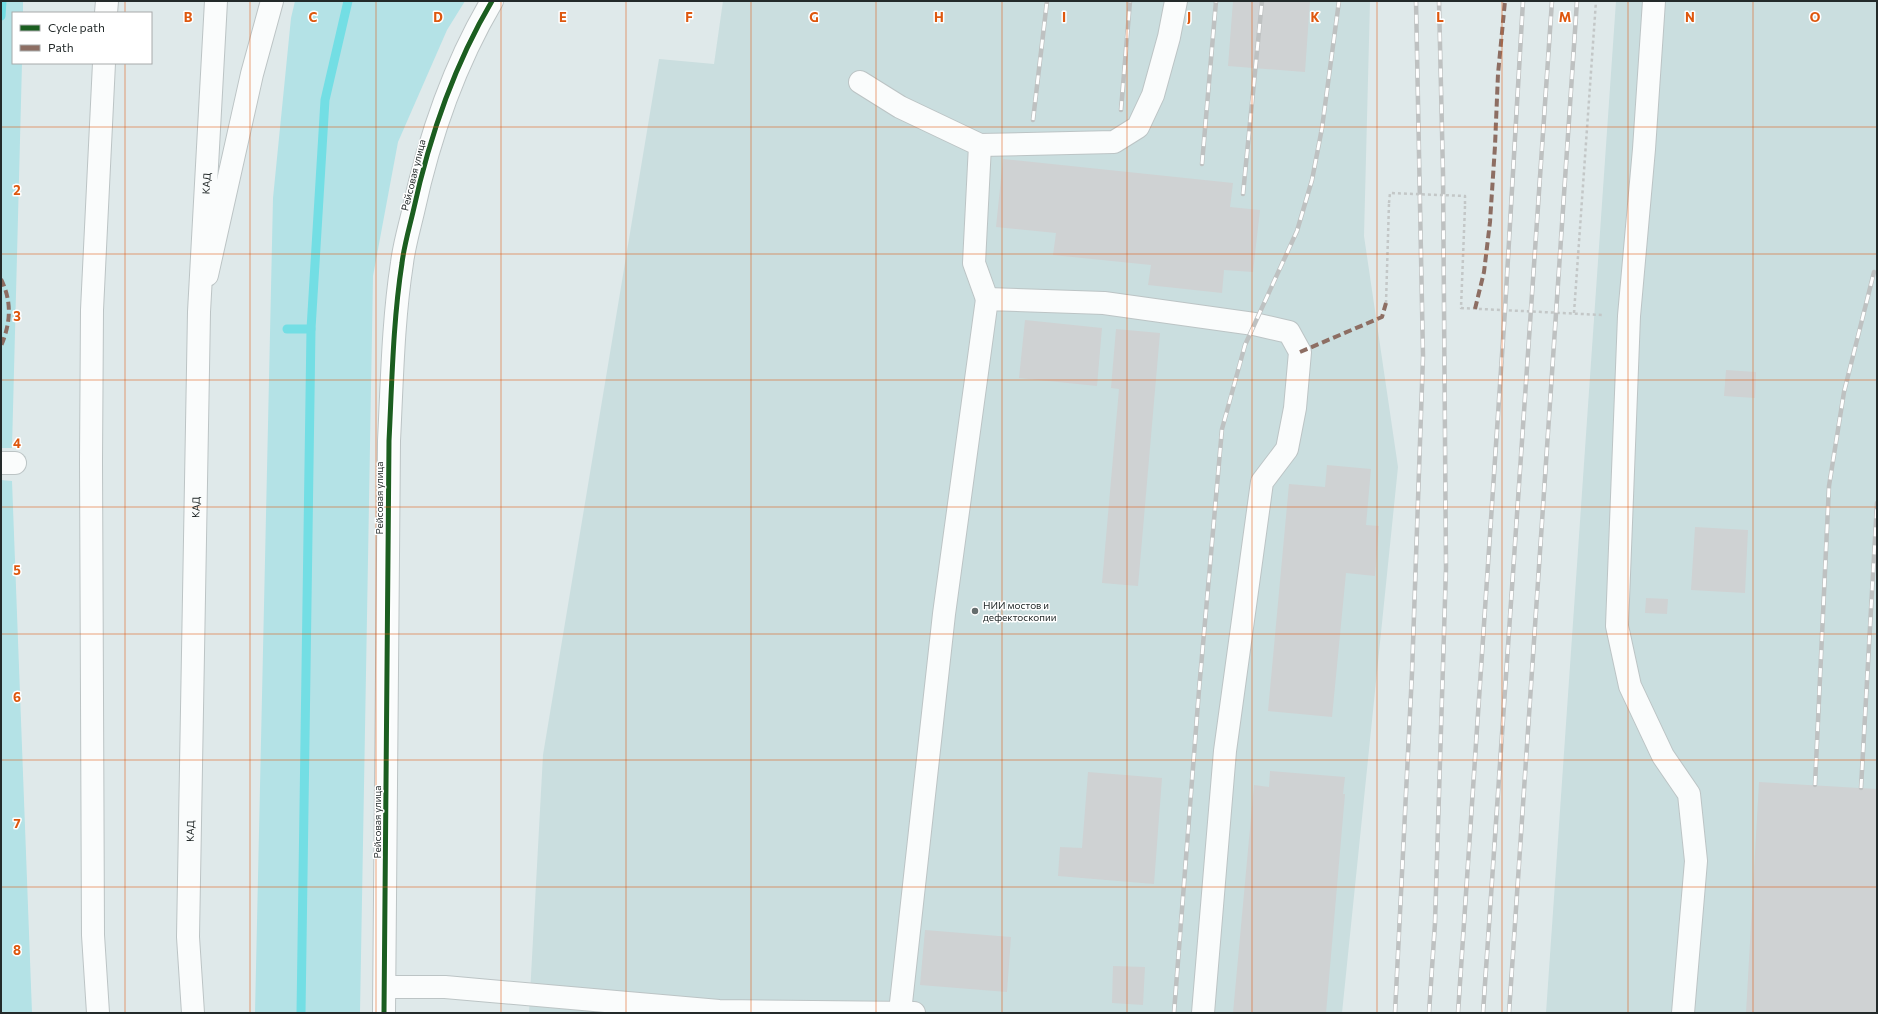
<svg xmlns="http://www.w3.org/2000/svg" width="1878" height="1014" font-family="Commissioner,sans-serif">
<style>
.built{fill:#cadedf}
.green{fill:#b4e2e6}
.lines{fill:none;stroke-linecap:round;stroke-linejoin:round}
.stream{stroke:#73dee4;stroke-width:9}
.building{fill:#cfd2d3}
.minor-casing{stroke:#bcc4c5;stroke-width:24}
.major-casing{stroke:#bcc4c5;stroke-width:24}
.highway-casing{stroke:#bcc4c5;stroke-width:24}
.path{stroke:#c3c7c7;stroke-width:2.5;stroke-dasharray:3 3;stroke-linecap:butt}
.minor{stroke:#fafcfc;stroke-width:22}
.major{stroke:#fafcfc;stroke-width:22}
.highway{stroke:#fafcfc;stroke-width:22}
.rail-casing{stroke:#bec1c1;stroke-width:4.5}
.rail{stroke:#fff;stroke-width:3;stroke-dasharray:9;stroke-linecap:butt}
.path-bridge{stroke:#c3c7c7;stroke-width:2.5;stroke-dasharray:3 3;stroke-linecap:butt}
.quiet{stroke:#8d6e63;stroke-width:4;stroke-dasharray:8 4;stroke-linecap:butt}
.cycleway-casing{stroke:#fff;stroke-width:8}
.cycleway{stroke:#1b5e20;stroke-width:5}
.grid{fill:none;stroke:#de570e;stroke-width:1;stroke-opacity:0.55}
.poi-dot{fill:#656d6d;stroke:#fff;stroke-width:1.5}
.labels{text-anchor:middle;dominant-baseline:central;stroke-width:3;stroke-linejoin:round;paint-order:stroke}
.street-label{font-size:10px;fill:#232a2a;stroke:#fff}
.poi-label{font-size:10px;fill:#232a2a;stroke:#fff;text-anchor:start}
.grid-label{font-size:13px;text-anchor:middle;font-weight:bold;fill:#de570e;stroke:#fff;stroke-width:3;stroke-linejoin:round;paint-order:stroke}
</style>
<rect width="100%" height="100%" fill="#dfe9ea"/>
<g class="built">
<polygon points="723,1 1370,1 1364,236 1398,467 1342,1013 529,1013 543,755 659,59 714,64"/>
<polygon points="1616,1 1877,1 1877,1013 1546,1013"/>
</g>
<g class="green">
<polygon points="1,1 23,1 23,13 13,13 13,63 22,63 12,448 1,448"/>
<polygon points="295,1 465,1 447,30 398,142 373,276 360,1013 255,1013 273,198 291,18"/>
<polygon points="1,480 12,481 32,1013 1,1013"/>
</g>
<g class="lines">
<g class="stream">
<polyline points="1,16 2,1"/>
<polyline points="287,329 311,329"/>
<polyline points="301,1013 311,329 325,100 348,1"/>
</g>
</g>
<g class="building">
<polygon points="1233,1 1310,1 1305,72 1228,66"/>
<polygon points="1003,159 1233,183 1230,207 1260,210 1253,272 1224,270 1222,293 1148,285 1151,265 1053,255 1056,233 996,227"/>
<polygon points="1025,320 1102,328 1097,386 1019,378"/>
<polygon points="1116,329 1160,333 1138,586 1102,583 1119,389 1111,388"/>
<polygon points="1726,370 1756,372 1755,398 1724,396"/>
<polygon points="1327,465 1371,469 1366,525 1379,526 1375,576 1346,573 1332,717 1268,711 1289,484 1325,487"/>
<polygon points="1695,527 1748,530 1745,593 1691,590"/>
<polygon points="1646,598 1668,599 1667,614 1645,613"/>
<polygon points="1270,771 1345,777 1343,794 1345,794 1326,1013 1233,1013 1254,785 1269,787"/>
<polygon points="1088,772 1162,778 1154,884 1058,876 1060,847 1082,848"/>
<polygon points="1759,782 1877,789 1877,1013 1746,1013"/>
<polygon points="925,930 1011,937 1007,992 920,985"/>
<polygon points="1113,966 1145,967 1143,1005 1112,1003"/>
</g>
<g class="lines">
<g class="minor-casing">
<g id="minor">
<polyline points="1654,1 1644,149 1629,316 1617,626 1630,686 1663,756 1689,794 1696,861 1683,1013"/>
<polyline points="860,82 900,107 980,145 974,263 987,299"/>
<polyline points="980,145 1114,142 1138,127 1153,95 1169,37 1176,1"/>
<polyline points="1,463 15,463"/>
<polyline points="385,987 445,987 719,1011 914,1013"/>
<polyline points="900,1012 944,614 987,299 1104,303 1254,324 1289,332 1300,352 1295,408 1287,449 1262,482 1225,751 1203,1013"/>
<path d="M384,1013L389,441C392,381 393,321 402,263C404,246 409,229 413,212C429,138 453,67 492,1"/>
</g>
</g>
<g class="major-casing">
<polyline id="major" points="207,275 252,74 272,1"/>
</g>
<g class="highway-casing">
<g id="highway">
<polyline points="106,13 107,1"/>
<polyline points="98,1013 93,935 91,461 92,310 104,63"/>
<path id="s1" d="M193,1013L188,937L199,312L216,1"/>
</g>
</g>
<g class="path">
<polyline points="1465,206 1461,308 1602,315"/>
<polyline points="1386,303 1389,203"/>
<polyline points="1574,313 1596,1"/>
</g>
<use href="#minor" class="minor"/>
<use href="#major" class="major"/>
<use href="#highway" class="highway"/>
<g class="rail-casing">
<g id="rail">
<polyline points="1121,110 1130,1"/>
<polyline points="1033,120 1047,1"/>
<polyline points="1202,164 1216,1"/>
<polyline points="1243,194 1262,1"/>
<polyline points="1815,785 1829,486 1844,392 1874,272"/>
<polyline points="1861,788 1877,503"/>
<polyline points="1174,1013 1199,690 1222,429 1245,345 1297,231 1312,180 1322,128 1339,1"/>
<polyline points="1395,1013 1412,673 1423,356 1416,1"/>
<polyline points="1429,1013 1435,923 1446,568 1443,174 1439,1"/>
<polyline points="1458,1013 1505,310 1523,1"/>
<polyline points="1483,1013 1552,1"/>
<polyline points="1509,1013 1577,1"/>
</g>
</g>
<use href="#rail" class="rail"/>
<polyline class="path-bridge" points="1389,203 1390,193 1465,196 1465,206"/>
<g class="quiet">
<path d="M1,279C12,302 11,322 1,346"/>
<polyline points="1475,309 1484,272 1490,222 1495,146 1498,74 1505,1"/>
<polyline points="1300,352 1382,317 1386,303"/>
</g>
<g class="cycleway-casing">
<path id="cycleway" d="M384,1013L389,441C392,381 393,321 402,263C404,246 409,229 413,212C429,138 453,67 492,1"/>
</g>
<use href="#cycleway" class="cycleway"/>
</g>
<path class="grid" d="M125,1V13M250,1V1013M376,1V1013M501,1V1013M626,1V1013M751,1V1013M876,1V1013M1002,1V1013M1127,1V1013M1252,1V1013M1377,1V1013M1502,1V1013M1628,1V1013M1753,1V1013M125,63V1013M1,127H1877M1,254H1877M1,380H1877M1,507H1877M1,634H1877M1,760H1877M1,887H1877"/>
<circle class="poi-dot" cx="975" cy="611" r="4"/>
<g class="labels">
<g class="street-label">
<text transform="translate(413 175) rotate(-76)">Рейсовая улица</text>
<text stroke="none"><textPath href="#s1" startOffset="830">КАД</textPath></text>
<text transform="translate(379 498) rotate(-90)">Рейсовая улица</text>
<text stroke="none"><textPath href="#s1" startOffset="506">КАД</textPath></text>
<text transform="translate(377 822) rotate(-90)">Рейсовая улица</text>
<text stroke="none"><textPath href="#s1" startOffset="182">КАД</textPath></text>
</g>
<g class="poi-label">
<text x="983" y="605">НИИ мостов и<tspan x="983" dy="12">дефектоскопии</tspan></text>
</g>
</g>
<g class="grid-label">
<text x="188" y="22">B</text>
<text x="313" y="22">C</text>
<text x="438" y="22">D</text>
<text x="563" y="22">E</text>
<text x="689" y="22">F</text>
<text x="814" y="22">G</text>
<text x="939" y="22">H</text>
<text x="1064" y="22">I</text>
<text x="1189" y="22">J</text>
<text x="1315" y="22">K</text>
<text x="1440" y="22">L</text>
<text x="1565" y="22">M</text>
<text x="1690" y="22">N</text>
<text x="1815" y="22">O</text>
<text x="17" y="195">2</text>
<text x="17" y="321">3</text>
<text x="17" y="448">4</text>
<text x="17" y="575">5</text>
<text x="17" y="702">6</text>
<text x="17" y="828">7</text>
<text x="17" y="955">8</text>
</g>
<rect width="1878" height="1014" fill="none" stroke="#232a2a" stroke-width="4"/>
<rect x="12" y="12" width="140" height="52" fill="#ffffff" stroke="#a7aaaa"/>
<rect x="20" y="25" width="20" height="6" fill="#1b5e20" stroke="#a7aaaa"/>
<text x="48" y="32" font-size="12" fill="#232a2a">Cycle path</text>
<rect x="20" y="45" width="20" height="6" fill="#8d6e63" stroke="#a7aaaa"/>
<text x="48" y="52" font-size="12" fill="#232a2a">Path</text>
</svg>
